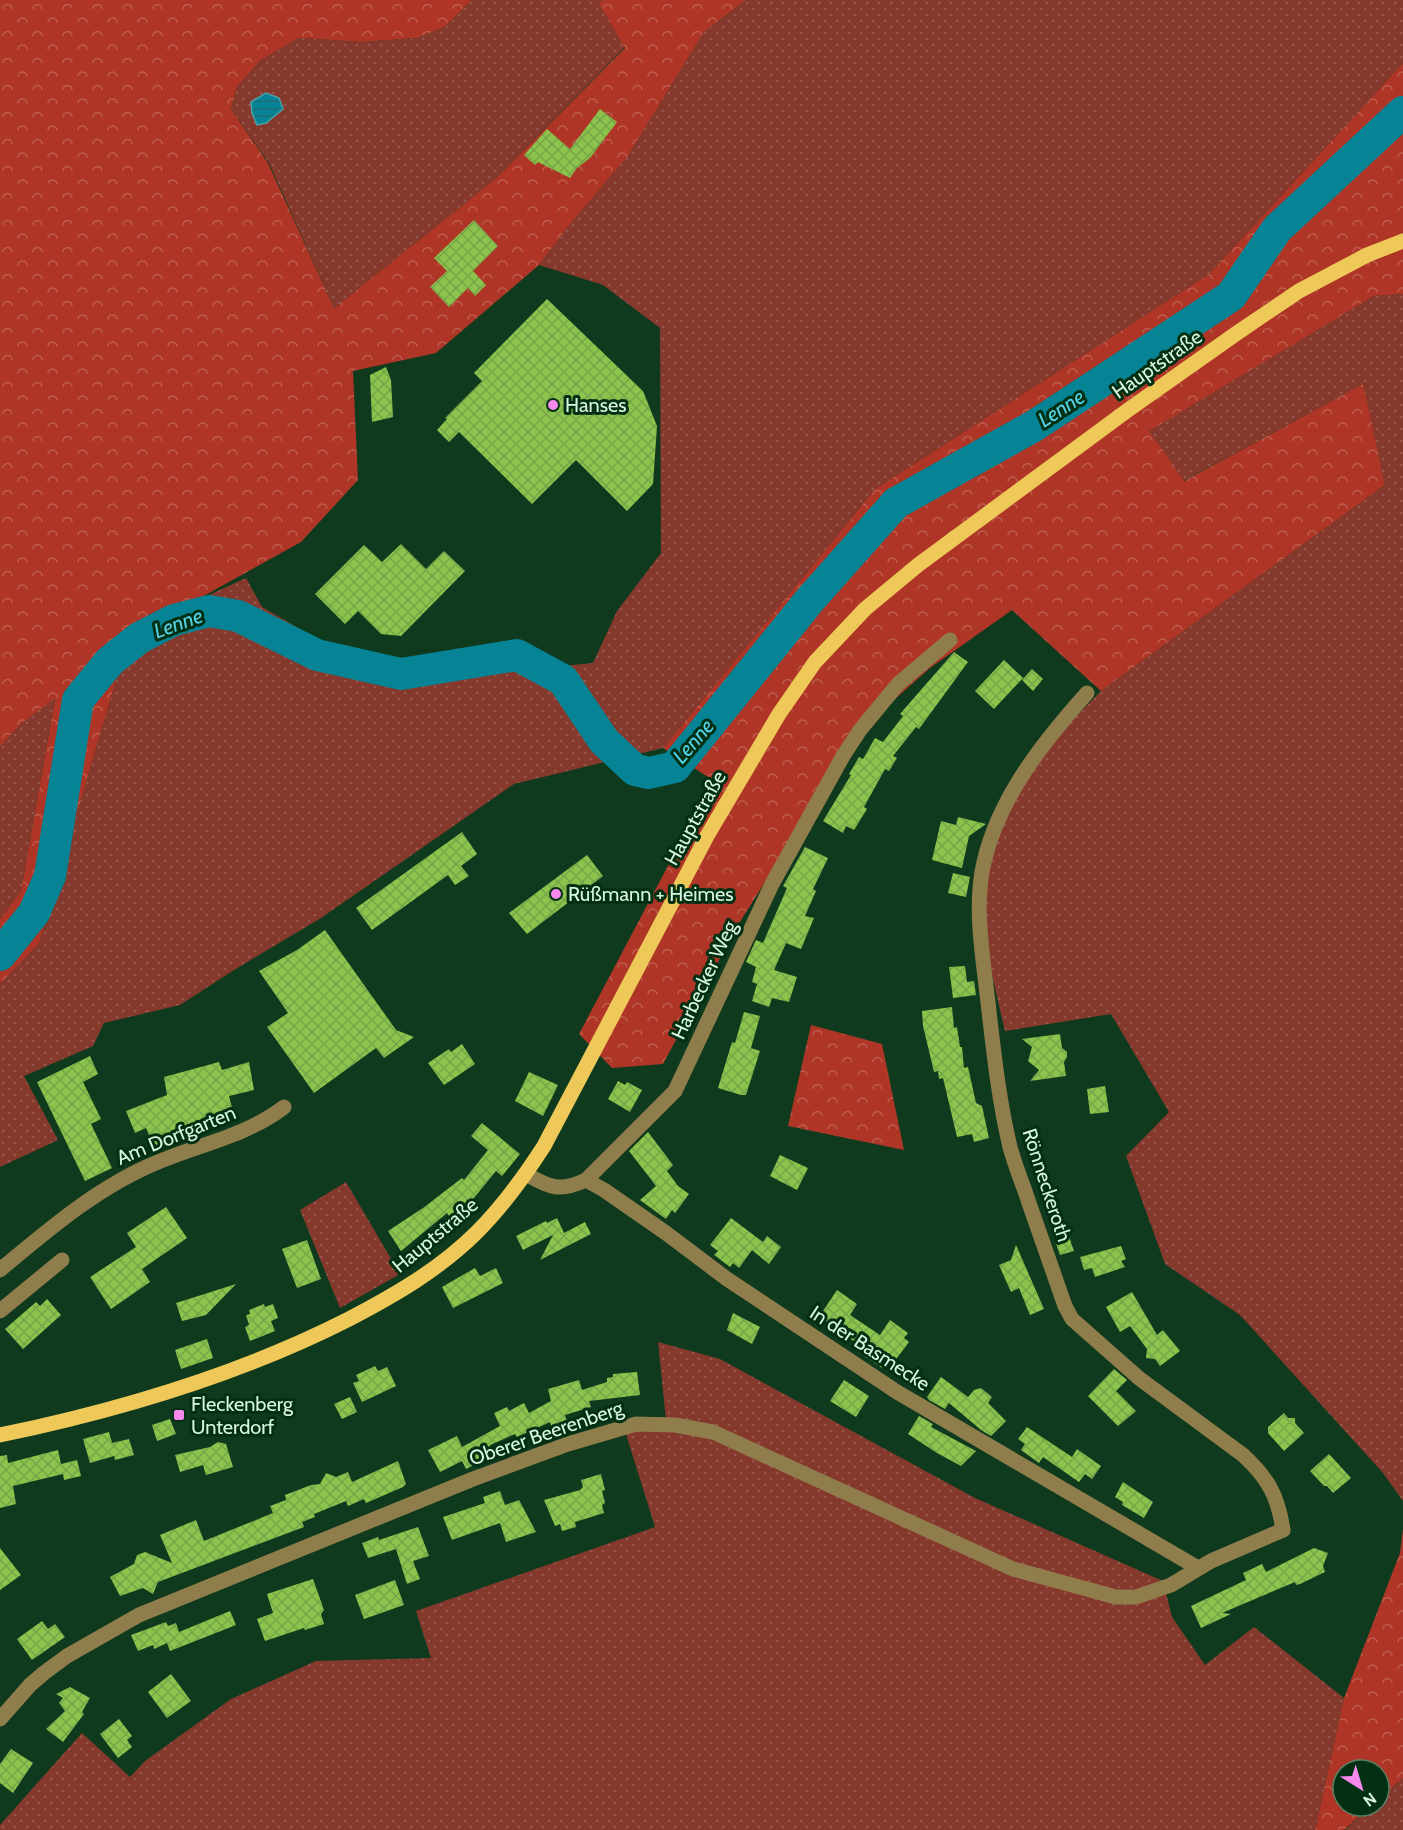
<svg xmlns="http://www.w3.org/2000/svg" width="1403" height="1830" font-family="Cabin,sans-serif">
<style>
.grass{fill:url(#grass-dots)}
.forest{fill:url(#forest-crowns)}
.water{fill:url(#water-rules);stroke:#45a5aa;stroke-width:1.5}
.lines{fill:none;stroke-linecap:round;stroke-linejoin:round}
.river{stroke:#068394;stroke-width:32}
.building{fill:url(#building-cross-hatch)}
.minor{stroke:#8f7d4b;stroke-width:15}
.major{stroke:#eec959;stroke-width:15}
.poi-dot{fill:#f788ec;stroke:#032f13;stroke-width:2}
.labels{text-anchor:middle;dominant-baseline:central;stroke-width:6;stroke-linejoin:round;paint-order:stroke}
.street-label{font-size:20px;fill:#d8f5dd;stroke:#032f13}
.poi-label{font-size:20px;fill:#d8f5dd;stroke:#032f13;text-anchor:start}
.water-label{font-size:21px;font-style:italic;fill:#53d2e7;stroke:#032f13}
</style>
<defs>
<pattern id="grass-dots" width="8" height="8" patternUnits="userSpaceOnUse" patternTransform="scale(1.5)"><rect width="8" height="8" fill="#85392d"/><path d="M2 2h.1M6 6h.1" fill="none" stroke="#96564b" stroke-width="1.8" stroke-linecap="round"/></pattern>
<pattern id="forest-crowns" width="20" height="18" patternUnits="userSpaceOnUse" patternTransform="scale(1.5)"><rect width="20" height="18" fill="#af3626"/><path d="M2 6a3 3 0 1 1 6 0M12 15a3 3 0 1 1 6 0" fill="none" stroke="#bd5e4f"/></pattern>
<pattern id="water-rules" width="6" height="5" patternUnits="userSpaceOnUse" patternTransform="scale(1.5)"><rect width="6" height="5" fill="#068394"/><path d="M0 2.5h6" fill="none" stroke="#1e6c73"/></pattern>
<pattern id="building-cross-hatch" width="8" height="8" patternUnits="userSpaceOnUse" patternTransform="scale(1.5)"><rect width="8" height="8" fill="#8bc34c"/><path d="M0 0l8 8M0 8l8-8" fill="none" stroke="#78a54a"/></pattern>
</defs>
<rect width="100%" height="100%" fill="#0f3a1d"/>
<g class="grass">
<polygon points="472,0 603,0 600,3 625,47 495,179 334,308 269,163 231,109 237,87 260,61 299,38 361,42 417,38 445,27"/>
<polygon points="746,0 1403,0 1403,63 1209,274 875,489 663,748 514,784 321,918 234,970 180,1005 104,1023 93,1046 24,1076 58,1140 0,1167 0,984 39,944 119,670 191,603 246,578 262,607 393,683 593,663 617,611 661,553 660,328 603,285 539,265 572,222 628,156 704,32"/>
<polygon points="1403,294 1403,1501 1383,1473 1240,1315 1165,1264 1126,1156 1169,1112 1111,1014 1005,1031 988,958 984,897 986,862 1011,803 1047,746 1101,691 1385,485 1362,385 1183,481 1148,431 1374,296"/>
<polygon points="55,697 21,891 0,919 0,747 21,724"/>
<polygon points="346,1182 400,1274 340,1308 300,1210"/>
<polygon points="658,1342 720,1359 975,1498 1163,1581 1172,1617 1205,1665 1254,1627 1344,1698 1315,1830 0,1830 0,1825 82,1733 130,1777 145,1761 231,1699 316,1661 431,1658 416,1611 655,1527 625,1431 666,1420"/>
<polygon points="1403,1778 1403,1830 1345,1830 1371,1806 1379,1806 1379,1799"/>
</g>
<g class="forest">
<polygon points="0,0 472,0 445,27 417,38 361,42 299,38 260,61 237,87 231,109 268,163 334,308 495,179 625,48 599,3 603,0 746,0 704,32 628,156 572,222 539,265 436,353 353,371 358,480 301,542 191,603 119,670 39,944 0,984 0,919 21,891 55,698 21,724 0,747"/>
<polygon points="1403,63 1403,294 1374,296 1149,431 1184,481 1363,384 1385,485 1101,691 1012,610 930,668 860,730 738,925 663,1064 612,1068 579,1034 670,862 719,784 663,748 875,489 1209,274"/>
<polygon points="811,1025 882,1044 904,1150 788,1126"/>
<polygon points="1403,1529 1403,1778 1379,1799 1379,1770 1343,1770 1343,1806 1371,1806 1344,1830 1315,1830 1344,1698 1400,1553"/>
</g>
<polygon class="water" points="266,93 279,98 283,109 266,123 257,125 252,113 251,102"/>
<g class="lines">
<polyline class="river" points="0,955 34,913 50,876 78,700 110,661 139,638 174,620 209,611 238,616 317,655 401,674 517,655 563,680 604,741 635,770 649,773 675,767 809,601 896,503 1034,426 1231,296 1277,229 1403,112"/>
</g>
<g class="building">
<polygon points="600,109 617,122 590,158 577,168 570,178 538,162 535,165 524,155 547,129 570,149"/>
<polygon points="474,220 498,246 473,271 486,285 475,296 468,288 449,307 430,287 447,271 434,258"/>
<polygon points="547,299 643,391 657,426 653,484 627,511 576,460 532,504 459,432 449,442 437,430 447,419 445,418 482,381 474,373"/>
<polygon points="386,367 391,380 393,417 372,422 370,375"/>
<polygon points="401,544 426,569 444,551 465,571 401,636 381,634 358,611 345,624 315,594 364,545 382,562"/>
<polygon points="954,652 968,662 919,729 916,727 893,756 897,758 889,771 885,769 864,807 867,809 854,830 846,826 843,833 823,821 851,775 849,774 859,757 863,759 875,738 883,742 903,716 900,714"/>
<polygon points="1004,660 1023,678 994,709 975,691"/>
<polygon points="1032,669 1043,679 1033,691 1022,680"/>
<polygon points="958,817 986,824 969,836 962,868 932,860 941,821 956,825"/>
<polygon points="462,832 477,854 461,866 469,876 455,885 448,875 372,930 356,908"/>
<polygon points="805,847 828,858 813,889 816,891 805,916 814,918 801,949 786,943 774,970 797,977 789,1002 772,998 769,1007 752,1001 757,984 752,982 756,967 746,962 756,940 763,943 787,888 783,886"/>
<polygon points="587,855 603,876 527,934 509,913"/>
<polygon points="953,873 970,877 966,897 948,893"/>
<polygon points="325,930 396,1030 414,1037 384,1058 376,1048 314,1093 267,1027 288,1013 259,971 297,950"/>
<polygon points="965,966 967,982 974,981 976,995 953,998 949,967"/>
<polygon points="952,1007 954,1028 957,1027 960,1047 962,1047 964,1068 968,1067 976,1103 982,1106 989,1138 974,1142 972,1134 957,1137 943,1078 939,1079 938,1071 934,1072 923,1026 922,1011"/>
<polygon points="744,1012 760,1016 751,1048 760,1051 746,1095 741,1095 718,1088 732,1042 735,1043"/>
<polygon points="1060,1034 1062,1048 1067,1052 1067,1057 1064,1062 1066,1076 1030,1081 1039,1070 1028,1061 1032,1047 1022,1039"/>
<polygon points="462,1044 475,1064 444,1085 428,1063 449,1049 451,1052"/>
<polygon points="90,1056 98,1074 83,1082 101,1119 91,1124 112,1168 85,1181 37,1082"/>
<polygon points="219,1062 222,1070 249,1062 254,1090 229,1096 235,1120 221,1123 220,1120 173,1132 176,1140 158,1148 156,1144 153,1145 146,1128 135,1133 126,1111 167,1095 164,1077"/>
<polygon points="529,1072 558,1085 543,1116 515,1101"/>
<polygon points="618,1081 625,1085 627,1082 642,1090 630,1112 608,1099"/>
<polygon points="1105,1086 1109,1112 1090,1114 1087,1089"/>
<polygon points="482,1123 520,1154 502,1176 496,1171 469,1204 467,1203 450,1217 447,1213 401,1251 388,1231 423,1208 462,1178 464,1180 488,1150 471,1136"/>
<polygon points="648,1132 673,1165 667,1171 678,1186 689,1194 675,1213 672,1210 666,1219 640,1200 656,1186 629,1151"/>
<polygon points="780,1155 808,1168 797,1190 770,1176"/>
<polygon points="166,1207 187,1238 142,1269 150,1282 111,1309 90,1277 136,1247 127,1233"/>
<polygon points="557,1218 564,1233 585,1222 591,1234 540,1260 553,1235 523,1250 516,1236 546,1221 547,1223"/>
<polygon points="731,1218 763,1242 767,1236 781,1247 769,1264 752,1250 739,1268 733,1263 730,1267 714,1255 718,1251 710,1245"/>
<polygon points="1069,1237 1074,1251 1060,1255 1055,1241"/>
<polygon points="307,1240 321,1279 297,1288 282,1249"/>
<polygon points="1016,1245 1044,1309 1030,1315 1019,1288 1011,1292 999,1265 1011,1260"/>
<polygon points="1121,1246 1126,1259 1121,1261 1125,1267 1095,1277 1092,1268 1084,1270 1080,1257"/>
<polygon points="475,1268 480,1276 496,1268 503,1283 453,1308 442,1287"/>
<polygon points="236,1284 206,1315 182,1321 176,1303"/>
<polygon points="837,1290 857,1304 850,1315 880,1335 890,1320 908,1333 904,1338 909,1342 894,1362 889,1358 882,1368 864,1356 868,1351 819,1317"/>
<polygon points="1132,1292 1157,1335 1163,1330 1180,1351 1160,1366 1155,1359 1146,1358 1147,1349 1130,1326 1120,1332 1106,1307"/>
<polygon points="47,1299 61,1315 23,1349 5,1329 36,1302 40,1306"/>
<polygon points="264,1304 265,1307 273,1304 278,1318 271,1321 275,1331 250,1341 245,1327 249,1325 246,1315 250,1314 249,1310"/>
<polygon points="733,1313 760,1327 752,1344 727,1330"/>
<polygon points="207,1339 213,1358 181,1369 175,1350"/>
<polygon points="375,1366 378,1371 387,1367 396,1386 362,1402 353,1383 359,1381 356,1375"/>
<polygon points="1114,1369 1127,1380 1116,1391 1136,1411 1118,1426 1088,1396"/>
<polygon points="637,1372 640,1395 589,1401 591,1407 565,1415 568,1425 552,1429 550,1422 517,1437 515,1434 490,1445 495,1454 466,1469 462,1461 440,1472 428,1450 457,1436 462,1447 500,1426 494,1413 507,1407 509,1411 524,1403 529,1413 551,1401 548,1389 579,1380 582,1390 607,1382 607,1378 613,1377 613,1374"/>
<polygon points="941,1377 968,1397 974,1390 981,1388 992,1397 988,1403 1006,1421 991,1436 981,1430 949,1403 945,1409 929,1400 927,1397"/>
<polygon points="844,1380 869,1396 856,1417 830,1401"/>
<polygon points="350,1397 357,1412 342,1419 334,1404"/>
<polygon points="1284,1413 1288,1418 1295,1418 1295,1423 1304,1433 1284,1451 1268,1433 1268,1427"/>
<polygon points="919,1416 933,1424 931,1427 976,1451 961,1466 937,1453 908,1434"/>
<polygon points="170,1419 176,1434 157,1441 152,1425"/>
<polygon points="1027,1427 1072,1457 1077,1449 1101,1466 1092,1479 1085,1474 1079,1482 1043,1457 1039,1463 1021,1450 1025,1444 1018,1439"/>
<polygon points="109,1432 112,1443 129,1439 134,1455 115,1460 114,1456 90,1463 83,1439"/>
<polygon points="218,1442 226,1444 233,1467 206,1475 203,1465 180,1472 175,1455 210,1447"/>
<polygon points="58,1450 61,1464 77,1460 81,1476 64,1480 63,1474 13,1486 16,1504 0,1508 0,1456 7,1455 8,1463"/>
<polygon points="1329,1454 1351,1478 1333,1493 1327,1486 1324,1486 1310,1471"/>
<polygon points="398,1461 406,1484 403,1487 366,1503 364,1499 348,1506 346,1501 314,1514 315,1517 302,1522 304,1527 158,1582 153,1594 143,1588 120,1596 110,1577 134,1564 137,1555 145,1552 172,1563 160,1535 196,1520 204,1541 273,1513 270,1506 286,1500 285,1495 311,1485 320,1484 326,1473 336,1477 348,1472 352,1482"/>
<polygon points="601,1474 605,1490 602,1491 605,1503 602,1505 604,1513 575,1522 576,1527 562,1531 560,1524 555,1526 544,1500 580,1490 583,1487 581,1480"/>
<polygon points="1123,1482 1153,1502 1144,1518 1122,1505 1123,1502 1115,1497"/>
<polygon points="500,1491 505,1505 519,1500 536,1532 506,1542 500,1523 452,1540 443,1517 485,1503 483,1497"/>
<polygon points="418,1527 429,1556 413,1561 420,1579 407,1584 396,1549 368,1558 362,1543 378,1537 379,1540"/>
<polygon points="0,1548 21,1575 0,1590"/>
<polygon points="1314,1548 1328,1553 1323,1566 1325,1572 1300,1584 1296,1585 1295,1582 1222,1613 1231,1614 1201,1628 1191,1606 1246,1580 1243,1573 1262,1564 1266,1572"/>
<polygon points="313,1579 324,1610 321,1614 324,1624 305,1630 304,1628 265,1641 257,1619 273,1613 267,1594"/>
<polygon points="395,1580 404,1605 364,1619 355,1595"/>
<polygon points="230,1611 236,1625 170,1651 167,1643 154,1649 153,1645 138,1651 131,1635 166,1622 168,1626 176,1623 179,1632"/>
<polygon points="42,1621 48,1629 55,1624 65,1637 32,1660 17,1639"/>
<polygon points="171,1674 191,1701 167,1718 148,1692"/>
<polygon points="70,1687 90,1698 82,1712 84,1714 63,1742 46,1729 65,1711 59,1703 63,1698 56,1694"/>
<polygon points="119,1719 132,1736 127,1740 132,1747 118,1758 100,1734"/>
<polygon points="11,1749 33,1763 13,1793 0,1783 0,1764"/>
</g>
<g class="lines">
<g class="minor">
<path d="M526,1174C550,1188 560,1192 586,1180L675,1091L772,884L843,756L860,730L898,684L950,640"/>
<polyline points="586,1180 604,1190 666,1233 727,1279 897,1392 1198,1568"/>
<path d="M0,1270C49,1229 99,1186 158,1162C201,1144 248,1135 284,1107"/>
<polyline points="0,1311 62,1260"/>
<path d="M0,1719L30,1685L44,1673L67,1656L139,1615L473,1479L568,1444L636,1424L675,1425L713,1432L1013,1569L1116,1597H1136L1171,1585L1211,1561L1283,1530C1278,1496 1268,1478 1243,1455L1140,1379L1072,1319L1065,1306C1053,1272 1041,1237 1029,1203C1023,1184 1015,1166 1010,1147C998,1097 993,1045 987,994C982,950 974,905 984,862C999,797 1044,741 1087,693"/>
</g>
<path class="major" d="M0,1435C121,1410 239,1375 349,1319C395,1295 440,1269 477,1232C503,1206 524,1177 544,1146L707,836L779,714L815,662L865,609L918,565L1128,410L1237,333L1299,291L1367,255L1403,241"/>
</g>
<g class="poi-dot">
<circle cx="553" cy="405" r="6"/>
<circle cx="556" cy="894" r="6"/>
<rect x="173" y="1409" width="12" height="12" rx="3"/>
</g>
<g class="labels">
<g class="street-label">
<text transform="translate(1157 364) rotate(-35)">Hauptstraße</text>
<text transform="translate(695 818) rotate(-61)">Hauptstraße</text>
<text transform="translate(704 980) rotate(-65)">Harbecker Weg</text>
<text transform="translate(176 1135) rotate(-22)">Am Dorfgarten</text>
<text transform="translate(1047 1185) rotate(72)">Rönneckeroth</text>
<text transform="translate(435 1235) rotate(-40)">Hauptstraße</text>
<text transform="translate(870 1348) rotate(33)">In der Basmecke</text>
<text transform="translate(546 1433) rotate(-19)">Oberer Beerenberg</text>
</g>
<g class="poi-label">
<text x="565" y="405">Hanses</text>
<text x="568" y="894">Rüßmann + Heimes</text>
<text x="191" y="1404">Fleckenberg<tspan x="191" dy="23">Unterdorf</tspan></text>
</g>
<g class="water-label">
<text transform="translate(1061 408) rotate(-33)">Lenne</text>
<text transform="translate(178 623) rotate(-20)">Lenne</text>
<text transform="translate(693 741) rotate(-49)">Lenne</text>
</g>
</g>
<g transform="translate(1361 1788) rotate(143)"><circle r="28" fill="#032f13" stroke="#587e64" stroke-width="1.5"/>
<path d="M0-4.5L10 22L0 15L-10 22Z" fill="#f788ec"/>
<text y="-9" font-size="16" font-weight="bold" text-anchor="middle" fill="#d8f5dd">N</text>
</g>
</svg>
